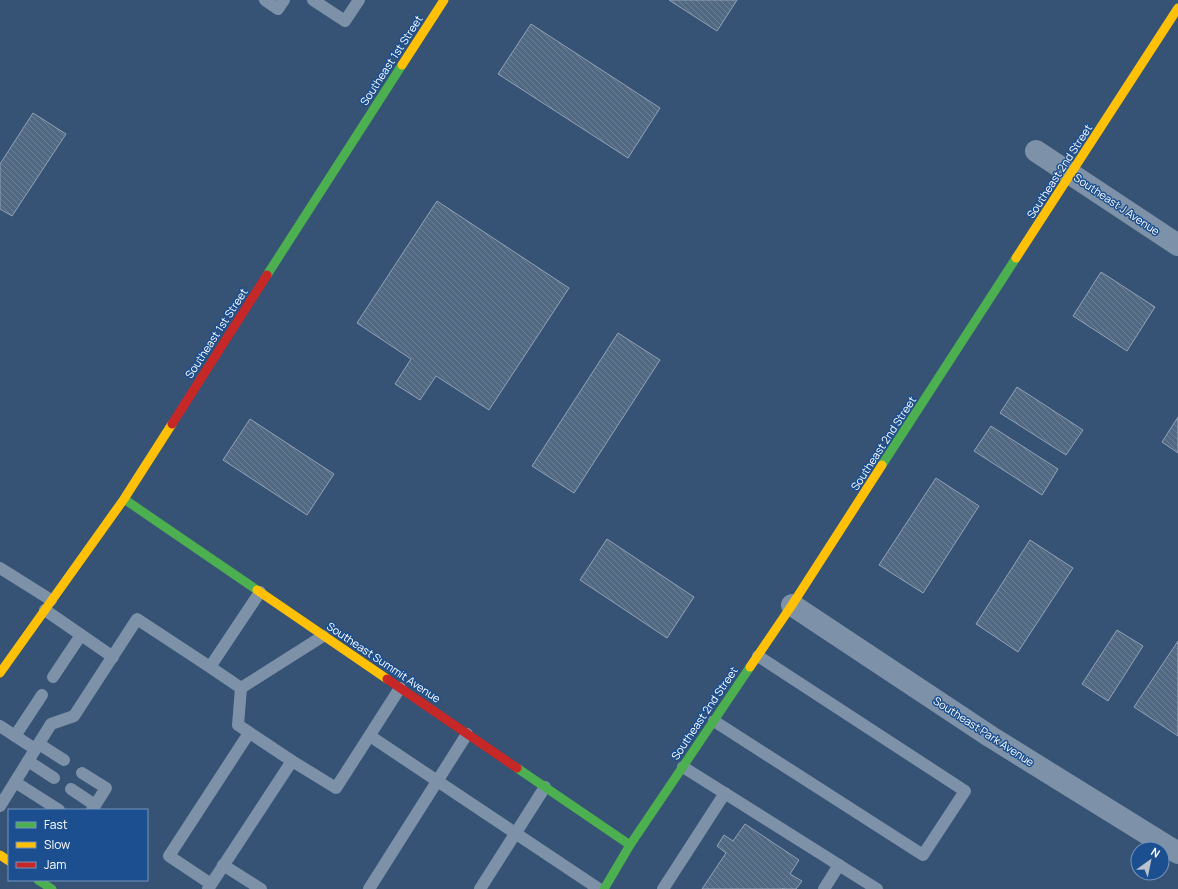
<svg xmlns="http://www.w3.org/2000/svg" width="1178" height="889" font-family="Manrope,sans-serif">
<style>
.building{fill:url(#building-back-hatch);stroke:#92a2b6}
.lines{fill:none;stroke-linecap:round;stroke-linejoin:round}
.lane{stroke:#7d92a8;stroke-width:12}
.street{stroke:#7d92a8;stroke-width:22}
.fast{stroke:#4caf50;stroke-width:9}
.slow{stroke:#ffc107;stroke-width:9}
.jam{stroke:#c62828;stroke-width:9}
.labels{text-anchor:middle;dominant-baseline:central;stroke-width:3;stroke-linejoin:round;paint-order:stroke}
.street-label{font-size:11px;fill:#fff;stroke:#1b4f8f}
</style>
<defs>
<pattern id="building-back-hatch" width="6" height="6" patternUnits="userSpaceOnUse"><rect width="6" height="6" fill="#526984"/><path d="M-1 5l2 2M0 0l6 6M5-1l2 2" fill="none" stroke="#6c8096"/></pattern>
</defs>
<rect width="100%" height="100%" fill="#365274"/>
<g class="building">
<polygon points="669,0 737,0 717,31"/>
<polygon points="531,24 660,108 628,158 498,74"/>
<polygon points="33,113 66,134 12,216 0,209 0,164"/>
<polygon points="437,201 569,288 489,410 436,376 420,400 395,384 411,359 357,323"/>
<polygon points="1101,272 1155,307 1127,351 1073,316"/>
<polygon points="618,333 660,360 574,493 532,466"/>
<polygon points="1017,387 1083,430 1066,455 1000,413"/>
<polygon points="1178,417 1178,453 1162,442"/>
<polygon points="250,419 334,474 307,515 223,460"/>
<polygon points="991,426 1058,469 1042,495 974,451"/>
<polygon points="936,478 979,506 923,593 879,565"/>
<polygon points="607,539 694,597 667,638 580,580"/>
<polygon points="1030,540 1073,568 1018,652 976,624"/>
<polygon points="1117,630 1143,646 1108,701 1082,684"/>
<polygon points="1178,641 1178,736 1134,707"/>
<polygon points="745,824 799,860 790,874 802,881 796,889 785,889 783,888 782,889 702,889 726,853 717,846 724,835 733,841"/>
</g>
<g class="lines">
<g class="lane">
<polyline points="265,0 278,9 284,0"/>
<polyline points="313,0 345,21 359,0"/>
<polyline points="0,568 51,600"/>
<polyline points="45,610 113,657"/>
<polyline points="210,667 241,688 238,725 292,761"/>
<polyline points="53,677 81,635"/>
<polyline points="241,688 323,636"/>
<polyline points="714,721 923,855 965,791 758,656"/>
<polyline points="0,726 35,749"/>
<polyline points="15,736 42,695"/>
<polyline points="370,736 599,889"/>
<polyline points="39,744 64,760"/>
<polyline points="28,761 54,778"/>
<polyline points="683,767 877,889"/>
<polyline points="82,773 106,788 92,810"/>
<polyline points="15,782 59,810"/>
<polyline points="71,789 95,805"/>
<polyline points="0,806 51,724 74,716 137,619 210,667 260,592"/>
<polyline points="223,865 261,889"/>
<polyline points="211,884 169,856 249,733"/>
<polyline points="208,889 292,761 336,788 400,688"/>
<polyline points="369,889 467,734"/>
<polyline points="480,889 545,787"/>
<polyline points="663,889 725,793"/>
<polyline points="824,889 839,865"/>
</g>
<g class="street">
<polyline points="1036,151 1178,245"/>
<polyline points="792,605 991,737 1178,853"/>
</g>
<g class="fast">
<polyline points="267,275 402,65"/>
<polyline points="882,465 1016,258"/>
<polyline points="124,499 257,590"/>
<polyline points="517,768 630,845"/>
<polyline points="38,880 52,889"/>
<polyline points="604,889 630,845 750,667"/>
</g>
<g class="slow">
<polyline points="402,65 444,0"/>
<polyline points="1016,258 1178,8"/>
<polyline points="257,590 387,679"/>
<polyline points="750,667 792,605 882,465"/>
<polyline points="0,673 124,499 172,424"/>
<polyline points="0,855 9,861"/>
</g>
<g class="jam">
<polyline points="172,424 267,275"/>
<polyline points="387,679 517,768"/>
</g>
</g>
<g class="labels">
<g class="street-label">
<text transform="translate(391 60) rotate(-57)">Southeast 1st Street</text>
<text transform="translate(1059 171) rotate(-57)">Southeast 2nd Street</text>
<text transform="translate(1117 204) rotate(34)">Southeast J Avenue</text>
<text transform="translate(216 333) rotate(-57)">Southeast 1st Street</text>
<text transform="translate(883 443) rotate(-57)">Southeast 2nd Street</text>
<text transform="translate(384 662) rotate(34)">Southeast Summit Avenue</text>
<text transform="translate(704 713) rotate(-56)">Southeast 2nd Street</text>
<text transform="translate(984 731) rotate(33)">Southeast Park Avenue</text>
</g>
</g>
<rect x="8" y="809" width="140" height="72" fill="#1b4f8f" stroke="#7695bc"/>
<rect x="16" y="822" width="20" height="6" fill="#4caf50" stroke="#7695bc"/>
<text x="44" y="829" font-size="12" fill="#ffffff">Fast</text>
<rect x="16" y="842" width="20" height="6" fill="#ffc107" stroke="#7695bc"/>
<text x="44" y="849" font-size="12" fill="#ffffff">Slow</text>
<rect x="16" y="862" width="20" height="6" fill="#c62828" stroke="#7695bc"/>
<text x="44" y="869" font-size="12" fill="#ffffff">Jam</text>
<g transform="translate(1150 861) rotate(33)"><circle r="19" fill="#1b4f8f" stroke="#7695bc"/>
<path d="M0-3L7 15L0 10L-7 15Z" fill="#b9c2ce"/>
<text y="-6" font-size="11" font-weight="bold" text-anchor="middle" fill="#ffffff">N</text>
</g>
</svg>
